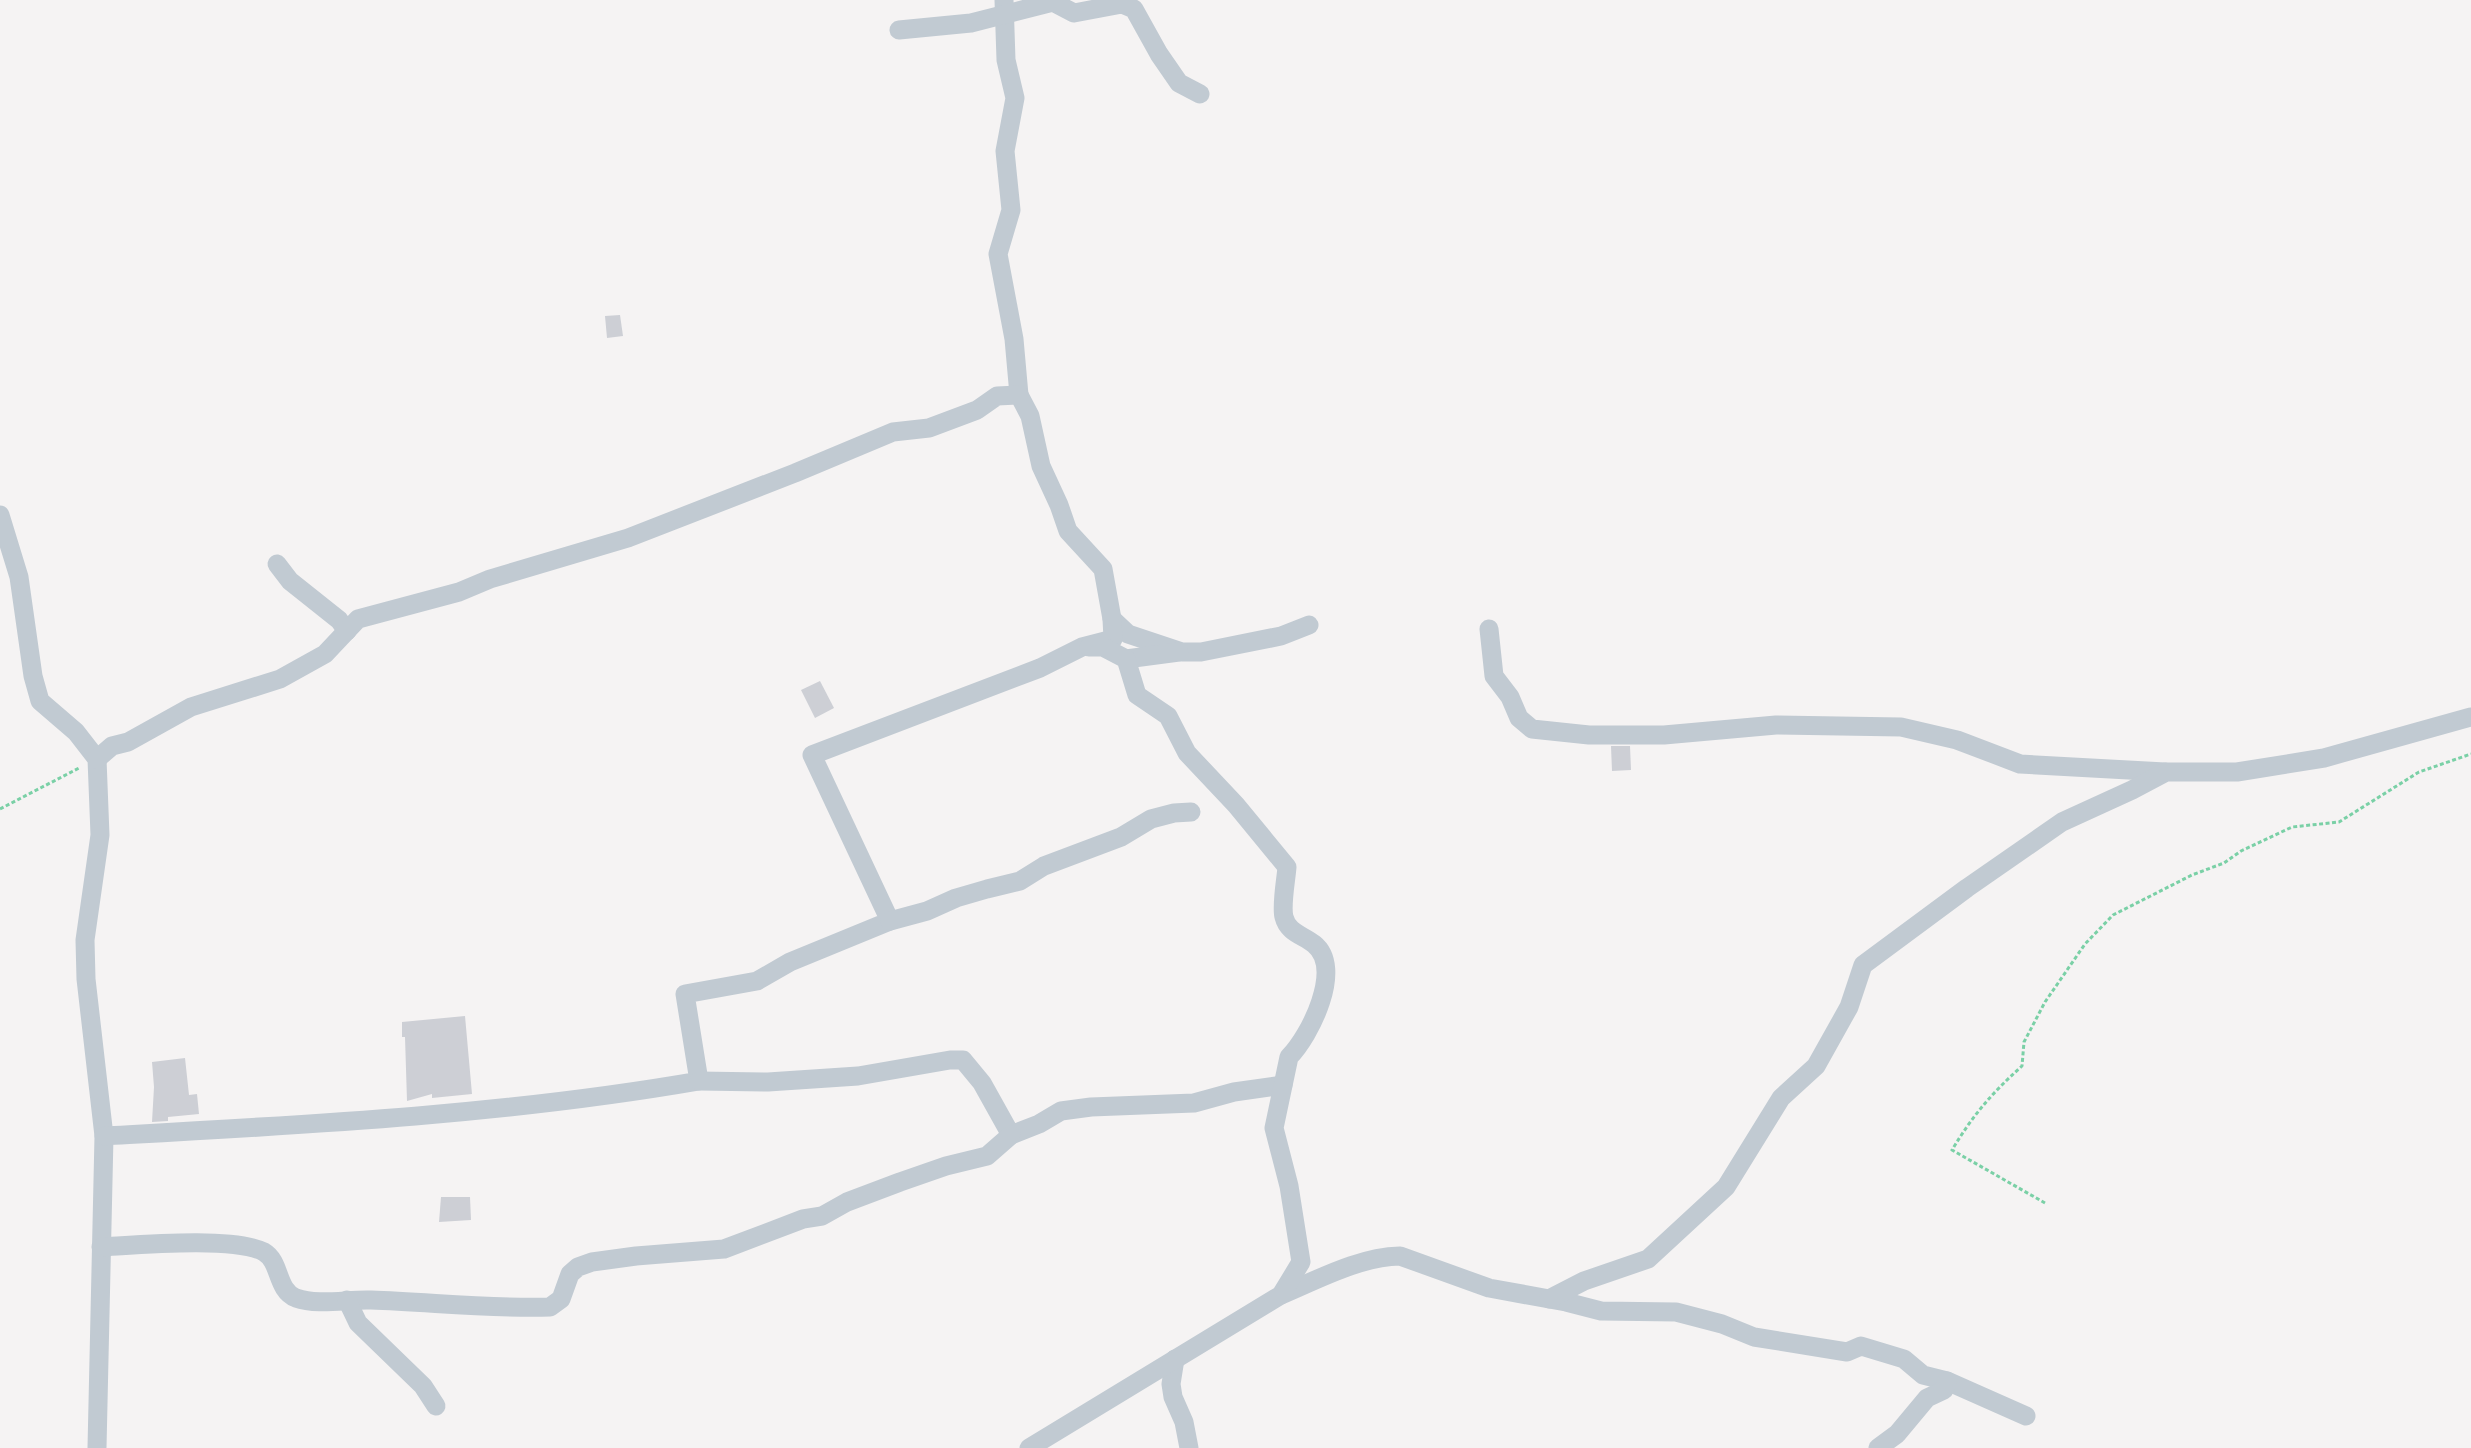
<svg xmlns="http://www.w3.org/2000/svg" width="2471" height="1448" font-family="Helvetica,sans-serif">
<style>
.building{fill:#cdcfd5}
.lines{fill:none;stroke-linecap:round;stroke-linejoin:round}
.path{stroke:#7ad0a6;stroke-width:3;stroke-dasharray:4 2.5;stroke-linecap:butt}
.street{stroke:#c1cad2;stroke-width:19}
</style>
<rect width="100%" height="100%" fill="#f5f3f3"/>
<g class="building">
<polygon points="620,315 623,336 607,338 605,316"/>
<polygon points="820,681 834,708 815,718 801,690"/>
<polygon points="1611,746 1630,746 1631,770 1612,771"/>
<polygon points="465,1016 472,1094 432,1098 432,1094 407,1101 405,1037 402,1037 402,1022"/>
<polygon points="185,1058 189,1095 197,1094 199,1114 168,1117 168,1121 152,1122 154,1087 152,1062"/>
<polygon points="441,1197 470,1197 471,1220 439,1222"/>
</g>
<g class="lines">
<g class="path">
<polyline points="0,809 79,768"/>
<path d="M2045,1203L1952,1150C1973,1115 1991,1094 2022,1066L2024,1042L2045,1002L2085,944L2113,915L2192,875L2224,863L2241,851L2292,827L2339,822L2419,772L2471,754"/>
</g>
<g class="street">
<polyline points="1004,0 1006,60 1015,98 1005,151 1011,210 998,254 1014,339 1019,395"/>
<polyline points="899,30 971,23 1053,2 1074,13 1122,4 1134,9 1159,54 1179,83 1200,94"/>
<polyline points="0,515 19,577 33,676 40,701 76,732 97,759 100,835 85,940 86,979 104,1136 97,1448"/>
<polyline points="277,564 290,581 339,620 347,631"/>
<polyline points="1112,619 1128,634 1182,652 1201,652 1281,636 1309,625"/>
<polyline points="1489,629 1494,676 1510,697 1519,718 1532,729 1589,735 1664,735 1776,725 1901,727 1957,740 2020,764 2165,772"/>
<polyline points="1126,659 1179,652"/>
<path d="M97,759L112,746L128,742L191,707L280,679L325,654L358,619L459,592L490,579L628,538L795,473L893,432L929,428L977,410L997,396L1019,395L1030,416L1041,466L1059,505L1068,531L1103,569L1112,619L1113,639L1082,647L1040,668L812,755L890,921L790,962L757,981L685,994L699,1081C503,1115 303,1125 104,1136"/>
<polyline points="890,921 927,911 956,898 987,889 1020,881 1044,866 1121,837 1151,819 1174,813 1191,812"/>
<polyline points="699,1081 768,1082 858,1076 950,1060 963,1060 982,1083 1011,1135 1039,1124 1061,1111 1091,1107 1194,1103 1234,1092 1283,1085"/>
<path d="M101,1247C137,1245 234,1236 264,1252C281,1262 276,1290 296,1298C318,1306 348,1299 371,1300C431,1302 491,1309 550,1307L561,1299L570,1274L578,1267L592,1262L636,1256L724,1249L803,1219L822,1216L847,1202L900,1182L946,1166L987,1156L1011,1135"/>
<path d="M1281,1295C1319,1279 1359,1257 1400,1256L1489,1288L1566,1302L1601,1311L1676,1312L1722,1324L1754,1337L1847,1352L1861,1346L1904,1359L1923,1375L1947,1381L2026,1416"/>
<polyline points="1549,1299 1584,1281 1648,1259 1726,1187 1781,1098 1816,1066 1849,1007 1863,965 1967,888 2062,822 2132,790 2166,772 2237,772 2324,758 2471,717"/>
<polyline points="347,1300 358,1323 423,1386 436,1406"/>
<polyline points="1175,1359 1171,1384 1173,1397 1184,1422 1189,1448"/>
<path d="M1029,1448L1281,1295L1301,1262L1289,1186L1274,1128L1289,1057C1310,1036 1344,968 1314,944C1303,935 1288,933 1284,917C1281,906 1286,880 1287,867L1236,805L1187,753L1168,716L1137,695L1126,659L1103,647H1089"/>
<polyline points="1878,1448 1897,1434 1927,1398 1944,1390 1947,1381"/>
</g>
</g>
</svg>
